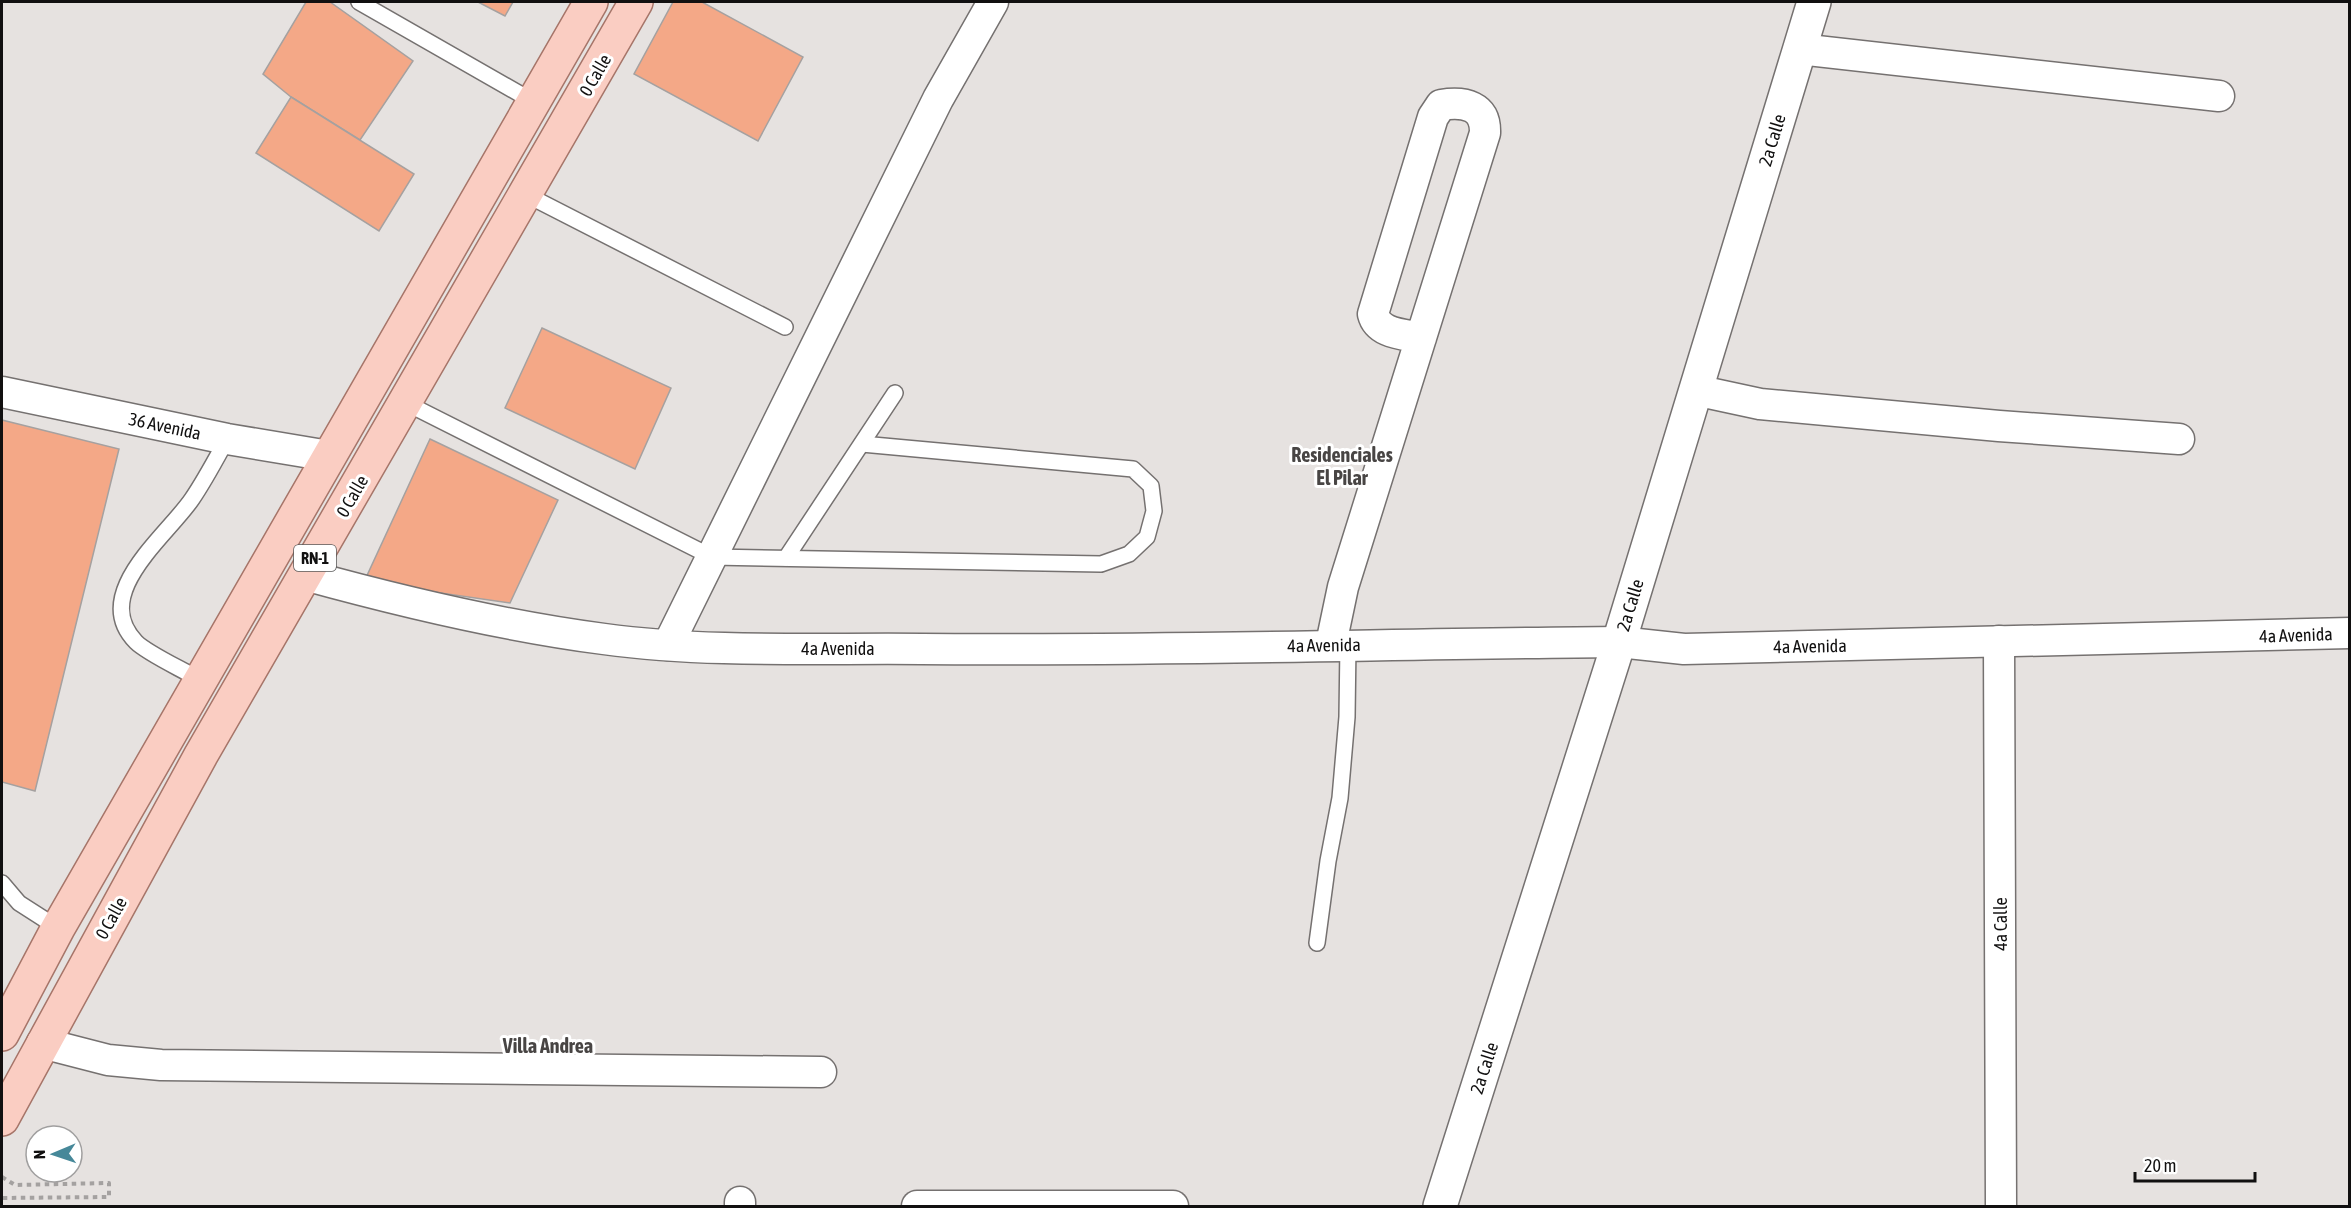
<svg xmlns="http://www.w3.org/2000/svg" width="2351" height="1208" font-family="'Asap Condensed',sans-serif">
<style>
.building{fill:#f4a887;stroke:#a5a1a0;stroke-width:1.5}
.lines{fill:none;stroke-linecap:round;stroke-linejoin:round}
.service-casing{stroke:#757170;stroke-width:18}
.minor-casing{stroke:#757170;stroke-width:33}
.tertiary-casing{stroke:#757170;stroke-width:36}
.primary-casing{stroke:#a67569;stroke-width:36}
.path{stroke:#a4a1a0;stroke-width:4;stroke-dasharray:4.5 4.5;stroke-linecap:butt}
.service{stroke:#fff;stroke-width:15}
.minor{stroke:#fff;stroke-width:30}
.tertiary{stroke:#fff;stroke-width:33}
.primary{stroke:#facdc2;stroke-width:33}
.labels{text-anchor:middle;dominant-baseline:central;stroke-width:6;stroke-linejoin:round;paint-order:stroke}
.shield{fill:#fff;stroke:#585858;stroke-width:1.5}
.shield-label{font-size:16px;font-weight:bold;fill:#111010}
.street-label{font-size:18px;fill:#111010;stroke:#fff}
.neighbourhood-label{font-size:20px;font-weight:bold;fill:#484544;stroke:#fff}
</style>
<rect width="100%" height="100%" fill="#e6e2e0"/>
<g class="building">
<polygon points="306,2 330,2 413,61 360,140 291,97 263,74"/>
<polygon points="478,2 513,2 505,16"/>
<polygon points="673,2 702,2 803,57 758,141 634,74"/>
<polygon points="291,97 414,174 379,231 256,153"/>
<polygon points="542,328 671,388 635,469 505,408"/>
<polygon points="2,420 119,449 35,791 2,782"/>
<polygon points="430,439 558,500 510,603 364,582"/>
</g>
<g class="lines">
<g class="service-casing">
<g id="service">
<polyline points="359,2 534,102"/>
<polyline points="527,195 785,327"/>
<polyline points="406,403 712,557 1101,564 1129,554 1147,537 1154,511 1151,486 1133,469 862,444"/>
<polyline points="786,558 895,393"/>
<path d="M200,680C184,670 148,654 136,642C89,594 167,536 192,499C205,480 216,459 227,439"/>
<polyline points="2,883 19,903 58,928"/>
<polyline points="1317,943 1328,861 1340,798 1347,717 1348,644"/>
</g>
</g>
<g class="minor-casing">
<g id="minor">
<polyline points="1799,49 2219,96"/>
<polyline points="1695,390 1760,404 1999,426 2179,439"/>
<polyline points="2,392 227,439 329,456"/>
<path d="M305,575C403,602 503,626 604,639C708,653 817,648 922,649C1154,651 1387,644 1619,642L1684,649L2350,633"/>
<polyline points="1999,641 2001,1206"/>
<path d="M1331,644L1343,587L1485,133C1486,106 1465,101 1441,105L1433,117L1373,314C1378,334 1404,334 1421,338"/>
<polyline points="668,645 938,99 993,2"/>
<polyline points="42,1043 108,1060 161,1065 821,1072"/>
<polyline points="740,1202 740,1206"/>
<polyline points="917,1206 1173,1206"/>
</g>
</g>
<g class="tertiary-casing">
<polyline id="tertiary" points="1440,1206 1619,642 1814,2"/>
</g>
<g class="primary-casing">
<g id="primary">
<polyline points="2,1034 58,928 591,2"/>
<polyline points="2,1119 201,755 636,2"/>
</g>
</g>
<polyline class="path" points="2,1177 15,1185 109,1183 109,1197 2,1198"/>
<use href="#service" class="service"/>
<use href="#minor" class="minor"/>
<use href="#tertiary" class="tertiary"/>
<use href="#primary" class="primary"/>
</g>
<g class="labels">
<rect class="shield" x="294" y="545" width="42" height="26" rx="4.5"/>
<g class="shield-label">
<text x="315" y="558">RN-1</text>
</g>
<g class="street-label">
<text transform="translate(595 75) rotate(-60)">0 Calle</text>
<text transform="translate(1772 140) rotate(-73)">2a Calle</text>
<text transform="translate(165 426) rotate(12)">36 Avenida</text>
<text transform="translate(352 496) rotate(-60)">0 Calle</text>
<text transform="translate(1630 605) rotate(-73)">2a Calle</text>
<text transform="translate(2296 635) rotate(-2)">4a Avenida</text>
<text transform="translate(1324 645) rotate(-1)">4a Avenida</text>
<text transform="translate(1810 646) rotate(-1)">4a Avenida</text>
<text x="838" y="648">4a Avenida</text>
<text transform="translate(111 918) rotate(-61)">0 Calle</text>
<text transform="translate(2000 924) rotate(-90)">4a Calle</text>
<text transform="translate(1484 1068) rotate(-72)">2a Calle</text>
</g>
<g class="neighbourhood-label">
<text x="1342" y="454">Residenciales<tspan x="1342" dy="23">El Pilar</tspan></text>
<text x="548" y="1045">Villa Andrea</text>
</g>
</g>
<rect width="2351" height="1208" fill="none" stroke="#111010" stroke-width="6"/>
<g transform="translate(54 1154) rotate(268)"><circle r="28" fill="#ffffff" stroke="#a09f9f" stroke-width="1.5"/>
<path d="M0-4.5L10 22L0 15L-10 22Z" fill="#468899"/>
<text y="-9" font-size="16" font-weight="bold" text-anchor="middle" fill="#111010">N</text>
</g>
<path d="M2135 1172v9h120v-9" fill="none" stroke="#111010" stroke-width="3"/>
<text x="2144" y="1172" font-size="18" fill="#111010" stroke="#ffffff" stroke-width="4.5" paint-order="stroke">20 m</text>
</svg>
